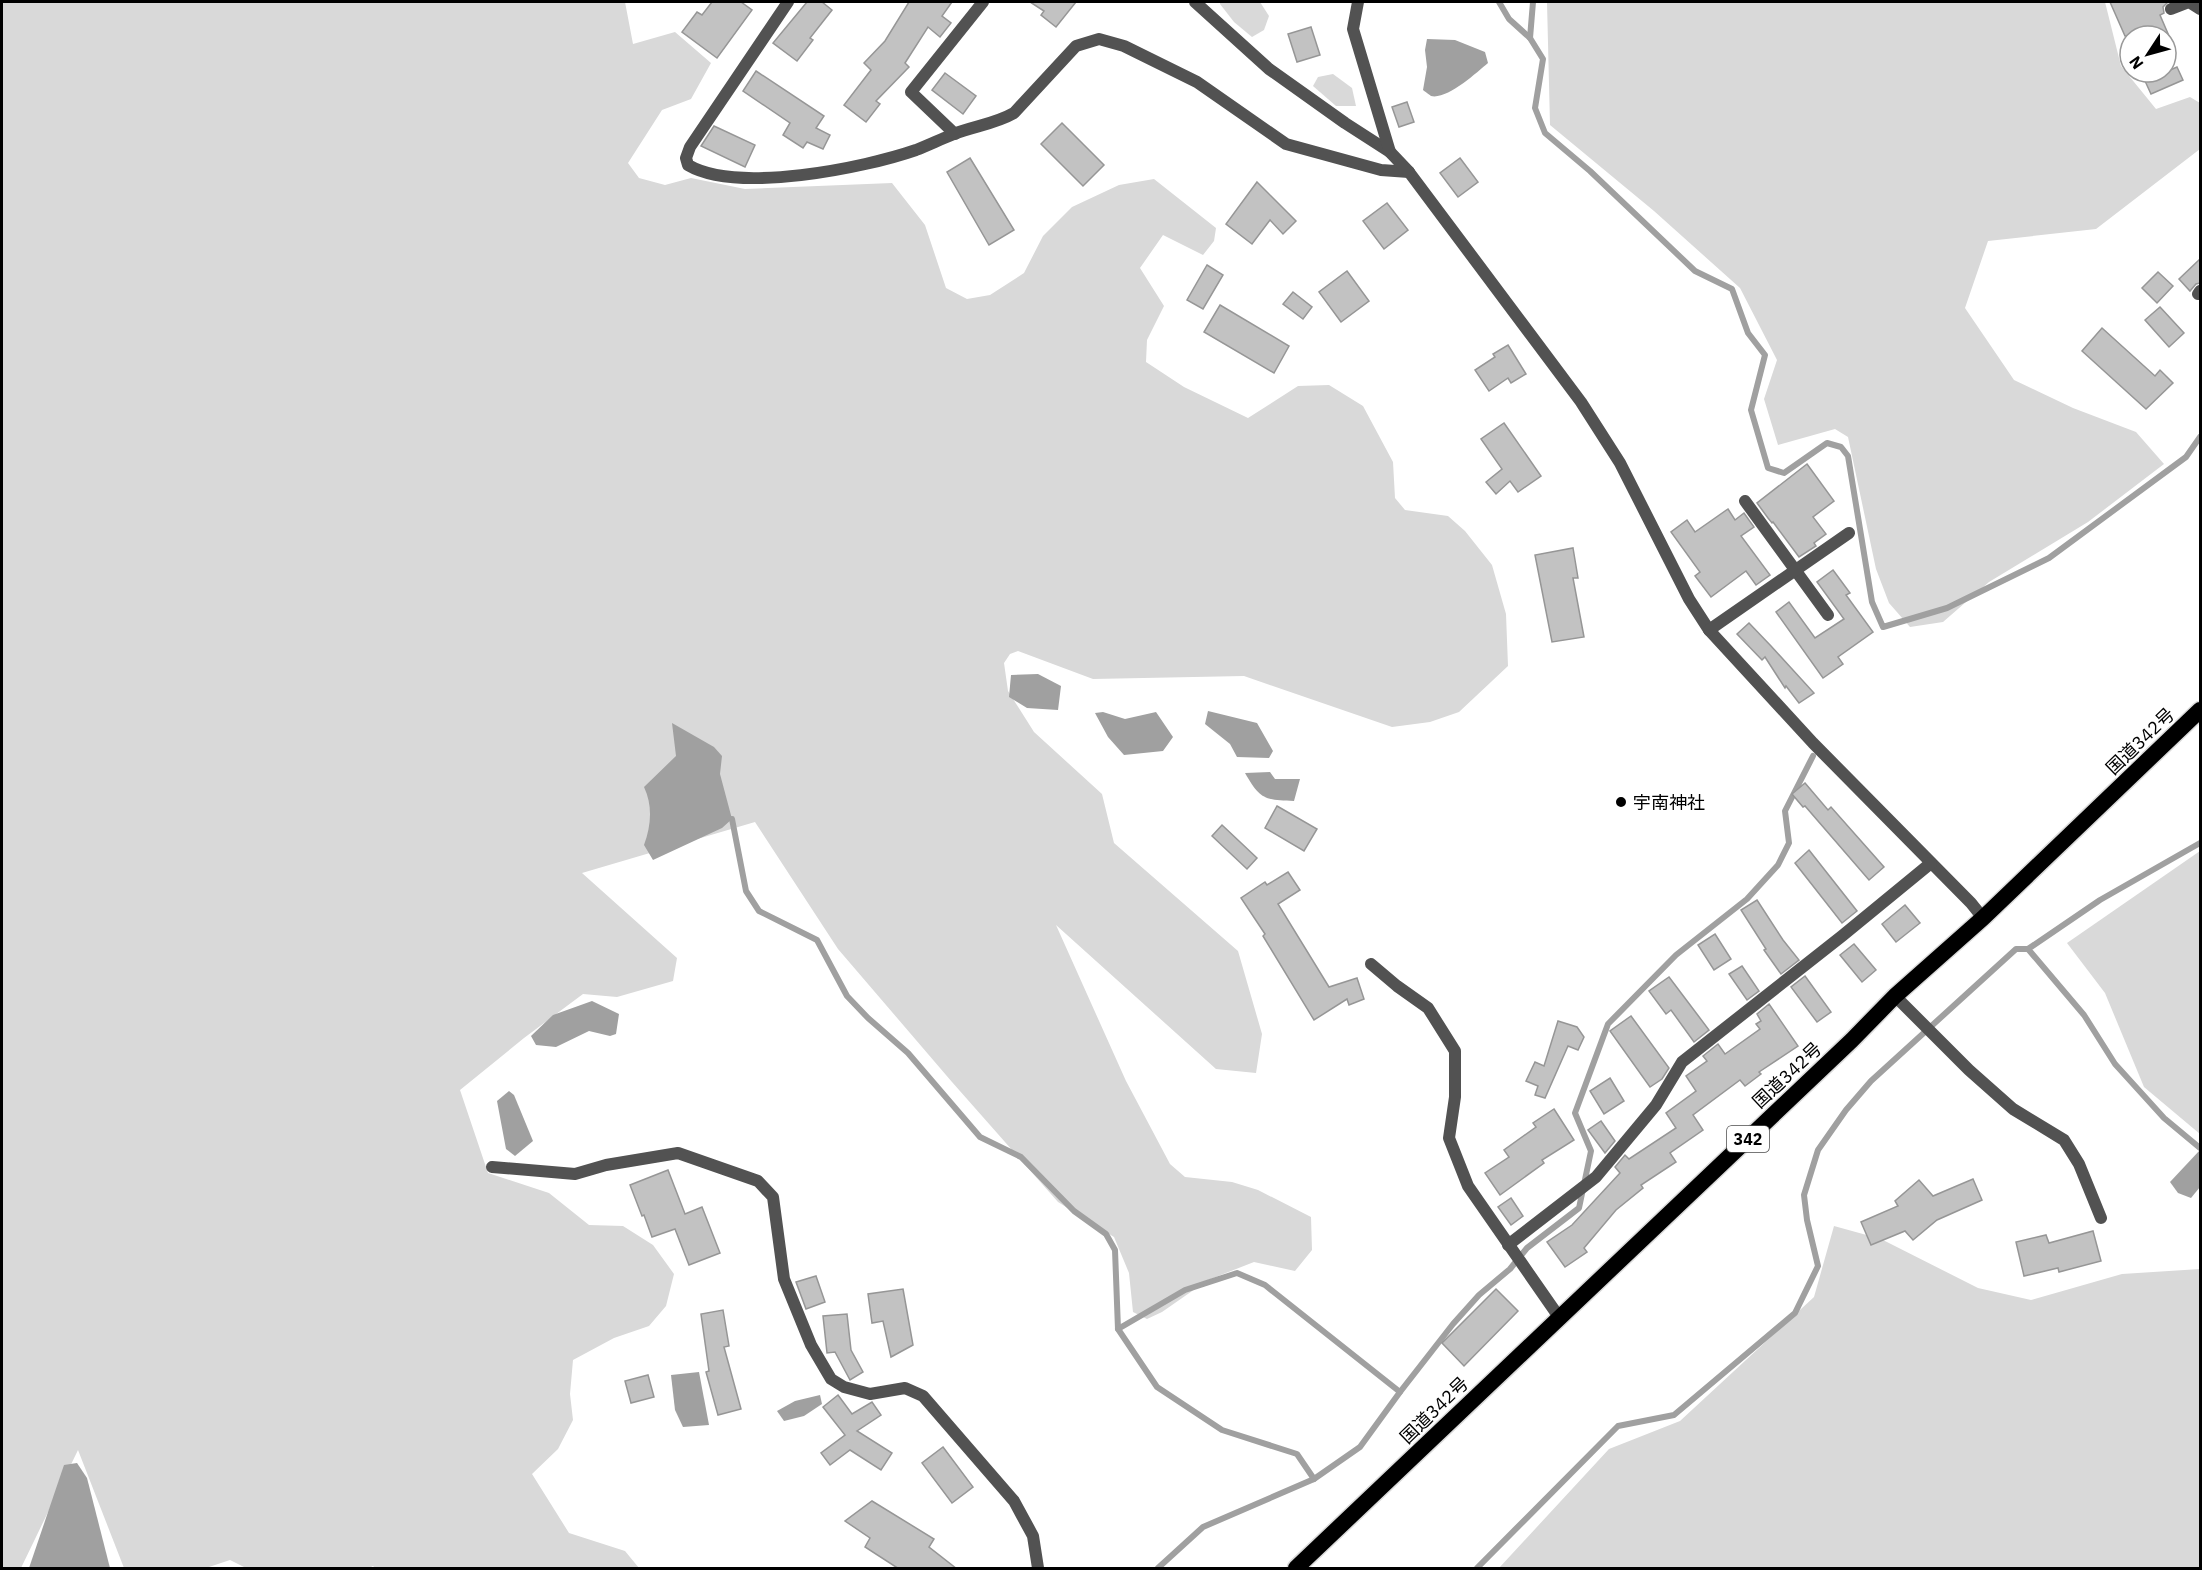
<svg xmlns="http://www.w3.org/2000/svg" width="2202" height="1570" font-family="'IBM Plex Sans','Noto Sans JP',sans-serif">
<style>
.green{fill:#d9d9d9}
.water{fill:#a0a0a0}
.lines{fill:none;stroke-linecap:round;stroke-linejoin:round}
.stream{stroke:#a0a0a0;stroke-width:6}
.building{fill:#c2c2c2;stroke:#969696;stroke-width:1.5}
.trunk-casing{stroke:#dbdbdb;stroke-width:19}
.minor{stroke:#525252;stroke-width:12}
.trunk{stroke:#000;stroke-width:16}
.poi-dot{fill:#000;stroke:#fff;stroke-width:2}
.labels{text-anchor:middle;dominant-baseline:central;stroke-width:4.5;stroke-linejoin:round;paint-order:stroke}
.shield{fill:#fff;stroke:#4c4c4c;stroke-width:1.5}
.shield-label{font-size:16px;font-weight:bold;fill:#000}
.street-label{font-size:18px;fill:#000;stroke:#fff}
.poi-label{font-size:18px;fill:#000;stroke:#fff;text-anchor:start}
</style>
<rect width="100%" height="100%" fill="#fff"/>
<g class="green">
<polygon points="2,2 625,2 633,44 675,32 711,63 691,99 662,110 628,163 639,178 665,185 691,178 745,189 892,183 925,225 946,288 967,299 990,295 1024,273 1043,236 1072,207 1119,185 1154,179 1216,228 1214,241 1203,255 1163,235 1140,268 1164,306 1147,340 1146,362 1184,387 1248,418 1298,386 1329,385 1363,406 1393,462 1395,498 1405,510 1448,516 1465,531 1492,565 1506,614 1508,666 1459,712 1430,722 1392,727 1244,676 1093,679 1018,651 1010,654 1004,663 1008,691 1034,732 1102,794 1114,843 1238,951 1262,1034 1256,1073 1216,1069 1056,925 1126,1081 1170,1164 1185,1177 1232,1182 1258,1190 1311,1217 1312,1250 1295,1271 1254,1262 1208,1280 1162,1312 1147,1319 1133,1312 1129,1273 1114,1237 1058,1202 952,1082 838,949 755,822 582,873 677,958 673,981 617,997 583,994 524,1038 460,1090 488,1173 549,1193 589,1225 623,1226 653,1245 674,1274 666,1306 649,1326 614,1338 573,1360 570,1394 573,1420 558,1449 532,1474 569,1533 625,1551 639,1568 375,1568 373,1566 369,1568 246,1568 230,1560 206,1568 124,1568 78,1450 21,1568 2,1568"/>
<polygon points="1220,2 1260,2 1269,16 1264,30 1252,37 1234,22 1220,4"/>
<polygon points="1547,2 2105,2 2121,66 2156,109 2190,97 2200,103 2200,149 2096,229 1988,241 1965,308 2014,380 2073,408 2136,432 2164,464 2088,522 1989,582 1943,622 1910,627 1889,603 1876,569 1848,437 1835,429 1778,445 1764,399 1777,360 1740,288 1654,211 1550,125"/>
<polygon points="1333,74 1352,88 1356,106 1336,106 1313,86 1318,77"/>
<polygon points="2200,851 2200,1134 2144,1087 2105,993 2067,943"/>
<polygon points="1834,1226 1881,1239 1978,1288 2031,1300 2122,1274 2200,1269 2200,1568 1499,1568 1609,1449 1680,1421 1814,1297"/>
</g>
<g class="water">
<path d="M1427,39L1455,40L1485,52L1488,63C1476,73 1447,100 1431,96C1430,95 1424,91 1423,90L1427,67L1425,50Z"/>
<polygon points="1038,674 1061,686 1058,710 1027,708 1009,697 1011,675"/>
<polygon points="1208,711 1257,723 1273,751 1269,758 1237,757 1230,744 1205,724"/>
<polygon points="1103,712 1125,719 1156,712 1173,737 1163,751 1124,755 1108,737 1095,713"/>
<path d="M672,723L714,747L722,756L720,774L732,819L722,828L653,860L644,845C651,826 653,806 644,787L676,756Z"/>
<path d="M1270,772L1275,779H1300L1294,801C1264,800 1260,799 1245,773Z"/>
<polygon points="592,1001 619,1014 616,1034 610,1036 589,1031 556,1047 536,1045 531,1036 553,1015"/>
<polygon points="509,1091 514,1095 533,1141 515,1156 506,1149 497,1101"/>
<polygon points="2200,1150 2200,1187 2191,1198 2178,1193 2170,1182"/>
<polygon points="699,1372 709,1425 683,1427 675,1410 671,1375"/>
<polygon points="820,1395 822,1404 804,1416 784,1421 777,1411 795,1401"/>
<polygon points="77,1463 87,1478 110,1568 29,1568 64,1465"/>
</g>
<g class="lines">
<g class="stream">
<polyline points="1499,2 1509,19 1530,38"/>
<polyline points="1533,2 1530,38 1543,59 1535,108 1545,133 1590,171 1695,271 1732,289 1748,333 1765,355 1751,410 1768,468 1784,473 1827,443 1841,447 1848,456 1872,602 1883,627 1947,608 2049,558 2186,457 2200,437"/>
<polyline points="732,819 746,891 759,911 817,940 847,996 868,1018 908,1053 980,1137 1021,1157 1074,1211 1106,1234 1115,1250 1118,1329 1157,1387 1222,1430 1297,1454 1314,1479"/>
<polyline points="2028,949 2084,1015 2115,1064 2164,1118 2200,1148"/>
<polyline points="1118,1329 1185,1290 1237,1273 1265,1285 1400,1392"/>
<polyline points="1158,1568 1203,1527 1314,1479 1360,1447 1400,1392 1453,1324 1479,1295 1510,1269 1527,1248 1579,1208 1591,1151 1575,1113 1608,1024 1676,955 1747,899 1778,865 1789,843 1785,811 1813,756"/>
<polyline points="1477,1568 1618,1426 1674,1415 1795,1313 1818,1266 1807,1220 1804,1195 1818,1150 1846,1110 1871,1081 2016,949 2028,949 2100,900 2200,843"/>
</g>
</g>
<g class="building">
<polygon points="712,2 741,2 752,10 717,58 682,32 697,12 702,15"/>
<polygon points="807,2 822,2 832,10 810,38 813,40 797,61 773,43"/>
<polygon points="909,2 952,2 942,16 951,23 940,37 928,27 905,63 909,67 876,101 880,104 866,122 844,105 871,70 864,63 885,41"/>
<polygon points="1030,2 1076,2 1056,27 1041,15 1044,11"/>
<polygon points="2110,2 2168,2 2163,7 2164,13 2160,15 2169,36 2125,36"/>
<polygon points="1311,27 1320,55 1297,62 1288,34"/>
<polygon points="2177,67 2183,80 2151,94 2145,81"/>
<polygon points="756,71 824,116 816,128 830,135 823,149 807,142 803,148 783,135 790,123 743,91"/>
<polygon points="945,73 976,96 963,114 932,90"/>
<polygon points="1407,102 1414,122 1399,127 1392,107"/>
<polygon points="1062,123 1104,165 1083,186 1041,144"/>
<polygon points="714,126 755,145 745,167 701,146"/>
<polygon points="970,158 1014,230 989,245 947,172"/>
<polygon points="1460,158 1478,182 1458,197 1440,173"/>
<polygon points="1257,182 1296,221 1283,234 1270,220 1252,244 1226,224"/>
<polygon points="1387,203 1408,230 1384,249 1363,221"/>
<polygon points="2200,259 2200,283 2196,284 2190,291 2179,279"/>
<polygon points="1207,265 1223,275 1203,309 1187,300"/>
<polygon points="1347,271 1369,301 1341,322 1319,292"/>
<polygon points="2158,272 2173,286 2157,303 2142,288"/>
<polygon points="1293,292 1312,307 1303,319 1283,304"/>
<polygon points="1220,305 1289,346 1274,373 1204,332"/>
<polygon points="2160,307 2184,333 2169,347 2145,320"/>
<polygon points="2102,328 2155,376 2160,370 2173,383 2146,409 2082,351"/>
<polygon points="1508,345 1526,374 1511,383 1508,378 1489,391 1475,370 1495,357 1493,354"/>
<polygon points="1504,423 1541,476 1518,492 1510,481 1496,494 1486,482 1502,469 1481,439"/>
<polygon points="1807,464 1834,501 1813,517 1826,534 1814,543 1816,546 1799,557 1773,522 1772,523 1768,518 1757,503"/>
<polygon points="1728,509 1735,520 1744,513 1754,527 1741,536 1770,575 1756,585 1746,571 1711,597 1695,576 1700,572 1671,532 1687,520 1695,532"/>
<polygon points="1573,548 1578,578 1573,578 1584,637 1552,642 1535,555"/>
<polygon points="1833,570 1850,593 1846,595 1873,632 1838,657 1843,664 1823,678 1776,612 1789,602 1815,638 1844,619 1817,582"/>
<polygon points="1749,623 1771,646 1814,693 1799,703 1786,686 1785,688 1765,657 1762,660 1737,634"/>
<polygon points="1805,783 1828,810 1831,807 1884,867 1869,880 1805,806 1803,807 1792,794"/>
<polygon points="1277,806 1317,829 1304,851 1265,828"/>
<polygon points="1222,825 1257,858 1247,869 1212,836"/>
<polygon points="1809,850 1857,911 1842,923 1795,863"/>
<polygon points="1288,872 1300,890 1278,904 1329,987 1357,978 1364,999 1349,1005 1347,999 1314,1020 1263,936 1265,934 1241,898 1265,882 1267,885"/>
<polygon points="1757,900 1783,940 1799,960 1781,974 1764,950 1766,949 1741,910"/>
<polygon points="1905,905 1920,923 1896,942 1882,924"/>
<polygon points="1715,934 1731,959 1714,970 1698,945"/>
<polygon points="1854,944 1876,970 1862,982 1840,955"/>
<polygon points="1742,966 1759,991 1747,1000 1729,974"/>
<polygon points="1805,976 1831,1012 1817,1022 1791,987"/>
<polygon points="1669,977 1709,1030 1694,1042 1671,1010 1666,1014 1649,991"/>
<polygon points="1769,1004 1798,1046 1759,1072 1761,1074 1745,1086 1740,1080 1693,1115 1703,1130 1670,1153 1676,1162 1641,1185 1643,1188 1616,1210 1584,1248 1587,1252 1565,1267 1547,1242 1572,1225 1620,1173 1615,1167 1625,1155 1629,1159 1676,1128 1666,1113 1696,1091 1686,1076 1707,1061 1703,1056 1718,1044 1725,1054 1760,1029 1756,1024 1761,1021 1757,1014"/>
<polygon points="1631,1016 1669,1068 1662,1079 1650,1087 1610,1031"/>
<polygon points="1558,1021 1577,1027 1584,1037 1578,1050 1568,1046 1545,1098 1535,1095 1538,1086 1526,1081 1535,1062 1544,1066"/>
<polygon points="1610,1078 1624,1101 1604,1114 1590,1091"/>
<polygon points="1554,1109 1574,1140 1542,1160 1544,1163 1500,1195 1485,1173 1509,1157 1504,1150 1536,1127 1533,1123"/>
<polygon points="1601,1121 1615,1141 1605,1153 1588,1130"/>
<polygon points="668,1170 685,1214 702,1207 720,1253 689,1265 675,1229 652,1237 644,1215 642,1216 630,1185"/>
<polygon points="1973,1179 1982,1200 1937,1220 1913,1240 1905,1231 1871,1245 1861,1222 1898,1206 1895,1201 1919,1180 1933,1196"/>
<polygon points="1511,1198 1523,1216 1511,1225 1498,1207"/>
<polygon points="2093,1231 2101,1261 2059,1272 2058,1268 2024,1276 2016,1242 2046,1235 2049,1243"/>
<polygon points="816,1276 825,1302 806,1309 796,1282"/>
<polygon points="903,1289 913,1345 891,1357 883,1321 872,1323 868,1294"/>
<polygon points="1496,1289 1518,1311 1464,1366 1442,1343"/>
<polygon points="723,1310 729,1346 724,1347 741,1409 718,1415 706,1372 709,1371 701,1314"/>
<polygon points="847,1314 851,1350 863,1372 850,1380 835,1352 827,1353 823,1316"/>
<polygon points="648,1375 654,1397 631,1403 625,1381"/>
<polygon points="838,1395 852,1414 872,1402 881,1415 857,1431 892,1453 881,1470 850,1450 830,1465 821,1453 845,1435 823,1407"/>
<polygon points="943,1447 973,1487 952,1503 922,1463"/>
<polygon points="872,1501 934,1539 929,1547 957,1569 899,1569 865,1547 870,1538 845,1521"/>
</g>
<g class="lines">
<g class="trunk-casing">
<polyline id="trunk" points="1296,1568 1852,1040 1895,996 1983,918 2200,710"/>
</g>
<g class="minor">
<path d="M788,2L690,147L686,158L688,165C737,194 864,168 916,150C929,145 941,139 954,134C974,126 995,124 1014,113L1076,46L1099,39L1124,46L1197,82L1286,144L1381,170L1409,172"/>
<polyline points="1195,2 1269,69 1345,123 1390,152 1409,172 1581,402 1620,463 1689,599 1709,630 1813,743 1971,903 1983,918"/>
<polyline points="1358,2 1353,29 1390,152"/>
<polyline points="2171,9 2189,2 2200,9"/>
<polyline points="955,134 911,92 983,2"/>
<polyline points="2198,294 2200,291"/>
<polyline points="1745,501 1828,615"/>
<polyline points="1709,630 1849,533"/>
<polyline points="1371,964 1397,986 1428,1008 1455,1051 1455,1097 1449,1138 1468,1186 1559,1317"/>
<polyline points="1895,996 1969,1070 2013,1109 2064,1140 2079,1164 2101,1218"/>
<polyline points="492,1167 575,1174 606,1165 678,1153 758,1181 773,1197 784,1279 811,1345 831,1379 844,1387 870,1394 905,1388 923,1396 1014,1501 1033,1536 1038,1568"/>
<polyline points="1508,1245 1596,1177 1656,1105 1682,1062 1842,936 1931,863"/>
</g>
<use href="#trunk" class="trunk"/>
</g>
<circle class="poi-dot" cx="1621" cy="802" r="6"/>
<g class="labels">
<rect class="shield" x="1727" y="1126" width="42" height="26" rx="4.5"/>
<g class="shield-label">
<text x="1748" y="1139">342</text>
</g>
<g class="street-label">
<text transform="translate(2140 741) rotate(-44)">国道342号</text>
<text transform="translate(1787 1075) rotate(-43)">国道342号</text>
<text transform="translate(1434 1410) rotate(-44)">国道342号</text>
</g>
<g class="poi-label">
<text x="1633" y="802">宇南神社</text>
</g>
</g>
<rect width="2202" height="1570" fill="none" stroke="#000000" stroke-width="6"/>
<g transform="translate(2148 54) rotate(234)"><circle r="28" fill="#ffffff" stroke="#999999" stroke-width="1.5"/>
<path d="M0-4.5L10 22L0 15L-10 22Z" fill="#000000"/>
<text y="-9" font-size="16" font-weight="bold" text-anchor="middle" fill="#000000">N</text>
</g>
</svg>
